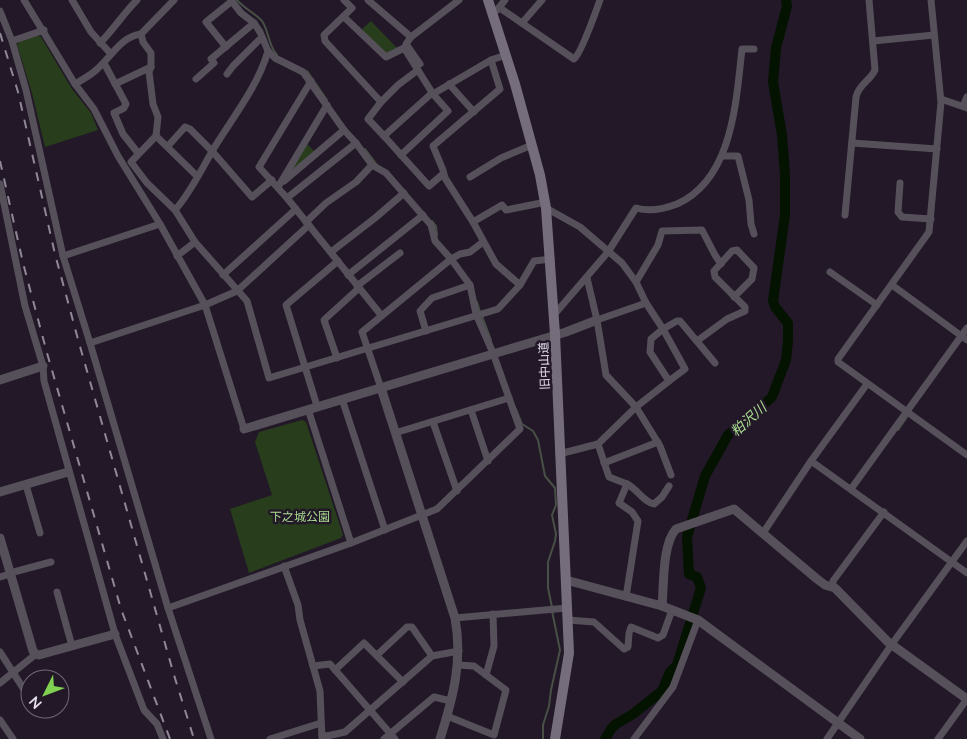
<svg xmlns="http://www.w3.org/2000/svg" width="967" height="739" font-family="Lato,'Noto Sans JP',sans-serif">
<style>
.green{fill:#273d1c}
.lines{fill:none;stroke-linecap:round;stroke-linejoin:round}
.stream{stroke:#485046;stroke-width:2}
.river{stroke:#041300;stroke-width:10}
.minor{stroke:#555059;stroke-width:7}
.tertiary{stroke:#555059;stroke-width:9}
.secondary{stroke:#756d7b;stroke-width:10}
.rail{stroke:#908896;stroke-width:2;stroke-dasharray:9 9;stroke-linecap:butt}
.labels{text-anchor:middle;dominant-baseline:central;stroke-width:5;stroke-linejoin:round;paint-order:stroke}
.street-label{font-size:12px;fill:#e5deea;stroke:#221828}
.park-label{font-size:12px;fill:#a9dc8f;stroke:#221828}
.water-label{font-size:14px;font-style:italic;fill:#aade90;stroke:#221828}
</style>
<rect width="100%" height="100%" fill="#221828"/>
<g class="green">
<polygon points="371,21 397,48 387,54 361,30"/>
<polygon points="37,35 41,37 72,89 91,113 98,130 45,147 32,93 17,45 19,42"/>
<polygon points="306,143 315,152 284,178"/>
<polygon points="302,420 306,422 343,535 341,538 249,573 230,509 272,495 255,442 259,432"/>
</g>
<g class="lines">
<g class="stream">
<path d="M237,0C244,8 257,15 262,21C269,31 268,45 277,55"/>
<polyline points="307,71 327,100"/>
<polyline points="365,149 377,165"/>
<polyline points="432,221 436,226 437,235"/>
<polyline points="477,302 480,312"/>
<polyline points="482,316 491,340"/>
<polyline points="516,409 522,424 533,431 538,440 545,476 555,488 556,505 552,515 556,534 555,541 548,562 548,588 552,607"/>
<polyline points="898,430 907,417"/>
<polyline points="543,739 543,725 549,706 551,690 560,650 552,611"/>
</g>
<polyline class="river" points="605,739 611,729 616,724 633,714 662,691 670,672 677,665 701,588 697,577 689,574 687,537 705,476 728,435 772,397 786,360 788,341 788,323 775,307 773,301 785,215 785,175 782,135 773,82 776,48 787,6 786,0"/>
<g class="minor">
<polyline points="24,0 75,84 94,109 118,156 160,224 205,305 244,429"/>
<polyline points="72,0 91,32 111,54"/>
<polyline points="174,0 141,34 143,42 151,53 151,67 149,72 153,104 158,117 156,136 131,162 147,183 175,210 195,242 247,301 269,378 498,309 520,285 534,261 551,259"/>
<polyline points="344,0 352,8 324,35 325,41 381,102 398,85 418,70"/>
<polyline points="368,0 411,37 459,0"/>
<polyline points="931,0 941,102 929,232 838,359 838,362 967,455"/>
<path d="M500,8L574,59C581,54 596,11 600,0"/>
<polyline points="497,10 505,0"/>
<polyline points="0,11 12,41 26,90 63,256 90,343 168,608 211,739"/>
<polyline points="344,17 386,57 404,48 433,94 491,60 506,55"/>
<polyline points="522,23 542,0"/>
<polyline points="411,37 406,44 420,64"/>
<polyline points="12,41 44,30"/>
<polyline points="873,41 934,35"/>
<path d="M100,43C114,29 123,14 137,0"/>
<polyline points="226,47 206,22 232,1"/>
<polyline points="491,60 500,89 433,146 443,170 445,178 473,222 496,264 520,285"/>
<polyline points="104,63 126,104 124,108 114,113 123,134 138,153"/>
<polyline points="227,74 233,66 259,40 263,39"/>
<polyline points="196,79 214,63 211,59 254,23"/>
<polyline points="311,81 259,167 287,198 381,315"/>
<path d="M75,84C82,80 89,76 95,71C110,59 121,36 141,34"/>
<polyline points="115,84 151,67"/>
<polyline points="449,84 474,112"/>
<polyline points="941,99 967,108"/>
<polyline points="381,102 368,119 384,136 432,93"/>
<polyline points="963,106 967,97"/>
<polyline points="156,136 197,176"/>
<polyline points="384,136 429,186 443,174"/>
<polyline points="852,143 937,149"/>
<polyline points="168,146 185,127 190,129 212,151 252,197 272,180"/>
<polyline points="401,155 448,111 433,94"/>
<polyline points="722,156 738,156 749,200 751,224 754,234"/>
<polyline points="470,177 501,158 532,145"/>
<polyline points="284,181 344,130"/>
<polyline points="900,183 898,212 902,217 931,219"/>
<polyline points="0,184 25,306 43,366 44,381 115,634 144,710 157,724 163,739"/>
<polyline points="278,187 327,105"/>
<polyline points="287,198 356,143"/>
<polyline points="546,208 580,227 622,263 636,282 646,303 663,329 651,339 650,352 669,381 636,407 598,444 559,454"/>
<path d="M175,210C191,192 201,170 214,148C233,117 258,86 268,51"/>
<path d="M845,215L856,97C859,84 870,81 875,70L869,0"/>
<polyline points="306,222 326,203 356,182 372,165"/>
<polyline points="473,222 502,205 506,210 546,202"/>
<polyline points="331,252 375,218 404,193"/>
<polyline points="63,256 160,224"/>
<polyline points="177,256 195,242"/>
<polyline points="830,272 877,305"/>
<polyline points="223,275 296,209"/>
<polyline points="348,275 423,215"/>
<polyline points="587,278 597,320 606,375 636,407 660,446 671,475"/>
<polyline points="636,282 658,245 662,231 702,230 715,255 721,264"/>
<polyline points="892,285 967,340"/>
<polyline points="357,286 400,253"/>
<path d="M553,316L608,252L636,208C650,212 664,209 677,204C733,179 736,101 742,49H754"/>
<polyline points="597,320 646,303"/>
<polyline points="426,331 420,311 432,298 470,285"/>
<polyline points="697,341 727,319 745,311 745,307 715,277 714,271 732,251 737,250 754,268 752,279 734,297"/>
<polyline points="90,343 205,305 237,291 309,225"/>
<polyline points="337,358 324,320 359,288"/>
<polyline points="669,381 685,369 663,329 677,321 680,321 715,363"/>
<polyline points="381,388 362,332 451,259 460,254 470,252 483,242"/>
<polyline points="342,399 385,530"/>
<polyline points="317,406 286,305 338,261"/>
<polyline points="308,409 351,543"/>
<polyline points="471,410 488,461"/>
<polyline points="433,422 457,491"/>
<polyline points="395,433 509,398"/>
<polyline points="598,444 609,477 627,484 619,503 632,512 638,521 626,597"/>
<polyline points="811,461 967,573"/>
<polyline points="604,463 658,442"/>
<path d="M627,484C637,489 645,503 654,504L662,497L669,486"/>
<polyline points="26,485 40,533"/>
<polyline points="851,489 967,328"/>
<polyline points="763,533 811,461 867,384"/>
<polyline points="284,566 298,605 300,620 320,691 322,739"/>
<polyline points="10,573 51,562"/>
<polyline points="0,577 10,574"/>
<polyline points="833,587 833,581 884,512"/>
<polyline points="57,592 72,646"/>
<polyline points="168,608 351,543 437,509 520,429 493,353 476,314 470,285 451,259 435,241 431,225 386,173 372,165 356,143 344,130 303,72 275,58 268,51 260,32 254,23 241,13 231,0"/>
<polyline points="455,618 567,608"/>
<polyline points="568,620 594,622 624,649 628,647 629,633 631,627 658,638 663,635 672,610"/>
<polyline points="0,652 30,699"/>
<polyline points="377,655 407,627 412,627 432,656"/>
<polyline points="313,666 330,664 395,739"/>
<polyline points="335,670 364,643 403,682"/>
<polyline points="486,675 494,646 493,614"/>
<polyline points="0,683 36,654"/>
<polyline points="36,709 38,712"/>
<polyline points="447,716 494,735 506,690 474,666 458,665"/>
<polyline points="0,720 13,739"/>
<polyline points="322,735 327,736 345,732 432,656 459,651"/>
<polyline points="270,739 321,723"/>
<polyline points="384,739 434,697 451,701"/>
<polyline points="634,739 673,687 698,620"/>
<polyline points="827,739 892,644 967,541"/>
<polyline points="938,739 967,699"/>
</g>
<g class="tertiary">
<polyline points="0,380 43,366"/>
<path d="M381,388L455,618C463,661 453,698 440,739"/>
<polyline points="244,429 566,332 597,320"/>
<polyline points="0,492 68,472"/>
<polyline points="0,538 33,651 36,654 39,655 115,634"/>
<polyline points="566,580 662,606 698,620 860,739"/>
<path d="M662,606C664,586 662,544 676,529L734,509L817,579L825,585L835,588L888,642L967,699"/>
</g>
<polyline class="secondary" points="488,0 515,84 540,175 546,208 555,334 569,653 555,739"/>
<g class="rail">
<polyline points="0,33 18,92 55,254 79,343 174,675 194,739"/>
<polyline points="0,161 23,263 47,353 121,609 170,739"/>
</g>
</g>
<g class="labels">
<g class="street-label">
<text transform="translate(544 366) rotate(-92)">旧中山道</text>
</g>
<g class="park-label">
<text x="300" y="516">下之城公園</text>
</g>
<g class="water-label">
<text transform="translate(748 419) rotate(-42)">粕沢川</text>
</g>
</g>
<g transform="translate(45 694) rotate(228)"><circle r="24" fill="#221828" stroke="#706776"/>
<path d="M0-4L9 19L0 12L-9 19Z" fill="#80d051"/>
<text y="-8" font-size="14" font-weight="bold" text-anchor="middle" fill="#e5deea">N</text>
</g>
</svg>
